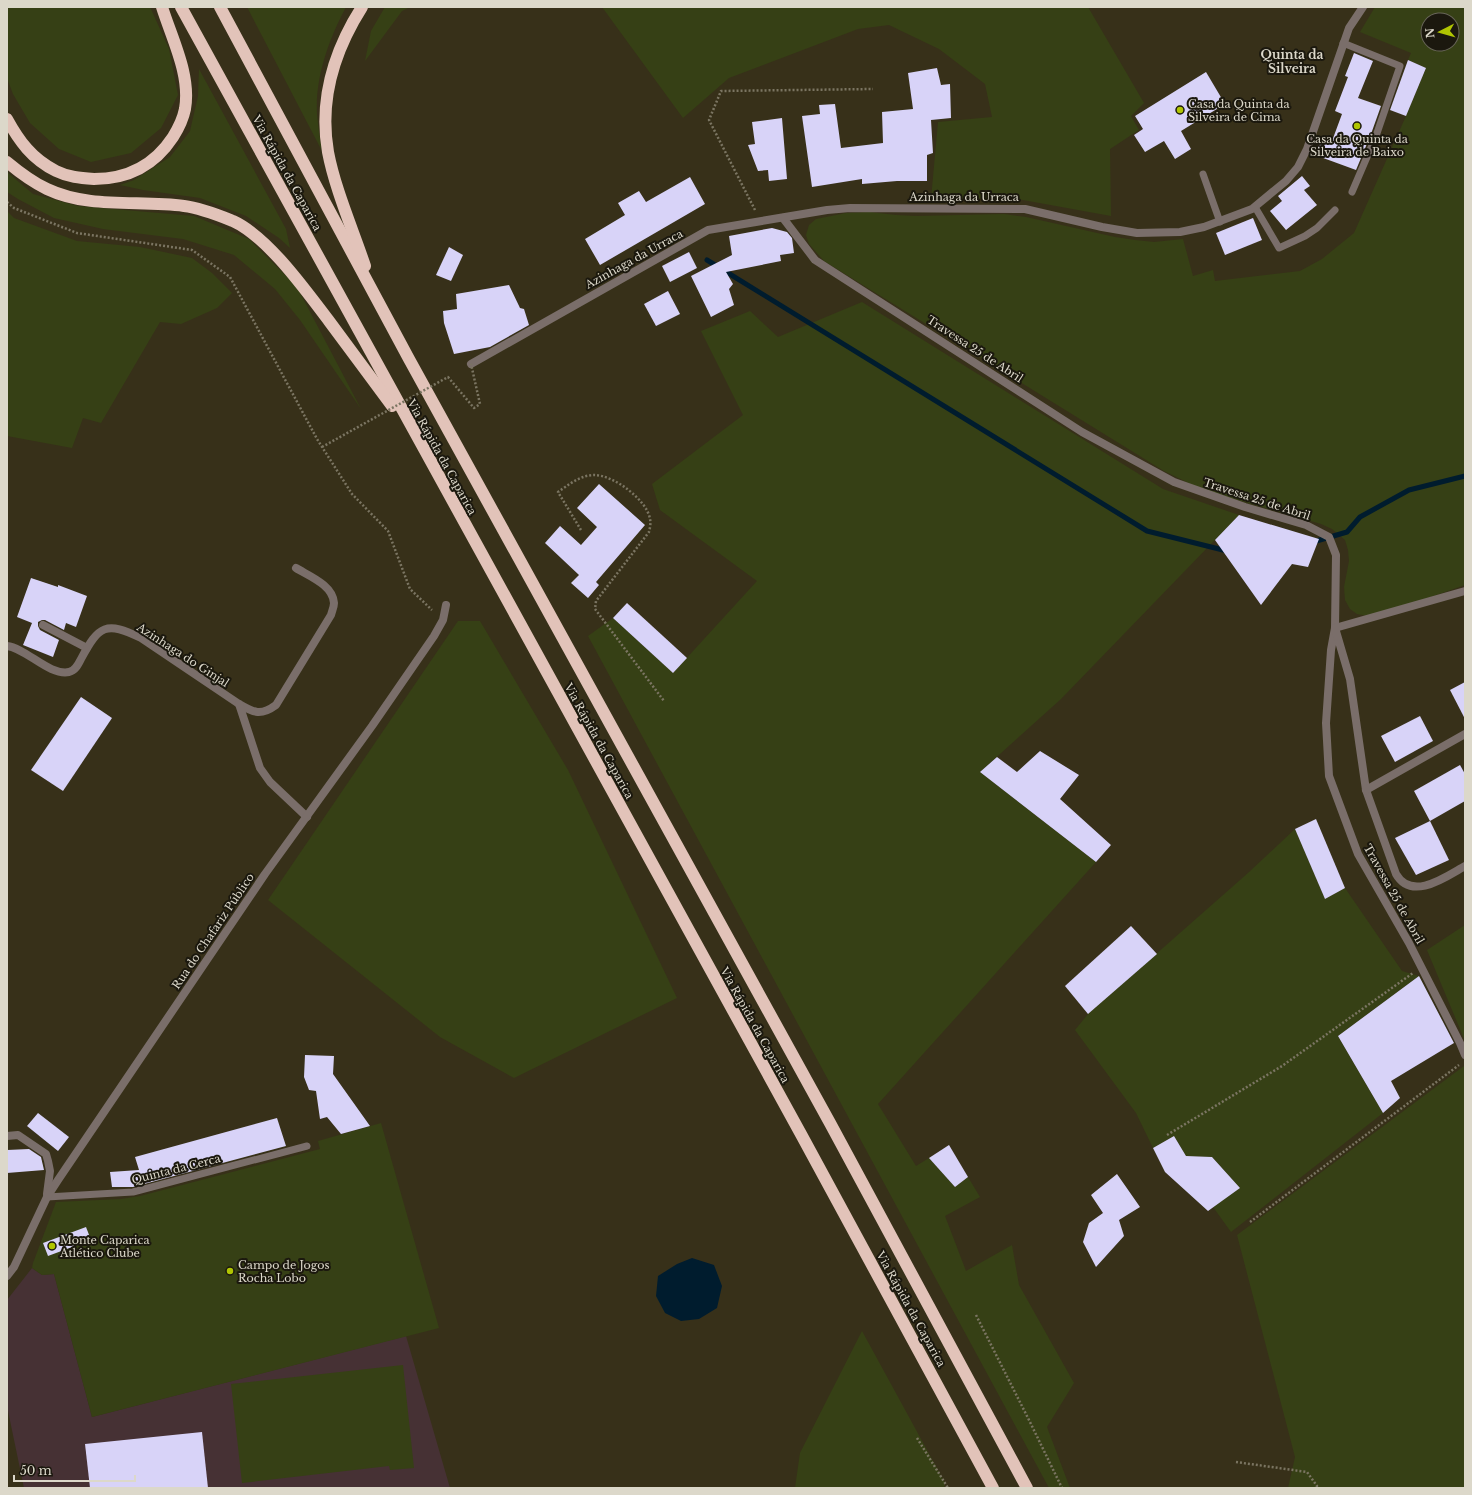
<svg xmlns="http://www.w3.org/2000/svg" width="1472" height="1495" font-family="'Libre Baskerville',serif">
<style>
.education{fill:#463134}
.green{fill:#364015;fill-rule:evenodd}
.water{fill:#001c2e}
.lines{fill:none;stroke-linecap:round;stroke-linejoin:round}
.stream{stroke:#001c2e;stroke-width:5}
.building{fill:#d8d3f8}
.path{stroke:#7b7562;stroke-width:2.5;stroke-dasharray:2 2;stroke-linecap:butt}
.lane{stroke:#7a6e6a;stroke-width:7}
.street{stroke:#7a6e6a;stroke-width:8}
.highway{stroke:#e2c3b9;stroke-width:12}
.path-bridge{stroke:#7b7562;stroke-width:2.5;stroke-dasharray:2 2;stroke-linecap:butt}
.poi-dot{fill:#b0c502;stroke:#1b180e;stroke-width:1.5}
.labels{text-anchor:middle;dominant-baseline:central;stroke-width:4;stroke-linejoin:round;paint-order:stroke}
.poi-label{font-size:11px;fill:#dcd8ca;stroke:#1b180e;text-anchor:start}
.street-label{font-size:11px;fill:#dcd8ca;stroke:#1b180e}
.neighbourhood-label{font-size:12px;font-weight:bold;fill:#dcd8ca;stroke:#1b180e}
</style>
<rect width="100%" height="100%" fill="#373019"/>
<polygon class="education" points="32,1268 42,1275 54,1274 92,1417 406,1336 450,1488 24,1488 7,1406 7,1300"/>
<g class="green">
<polygon points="7,7 150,7 169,49 178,95 161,128 131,153 91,162 59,149 30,123 13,94 7,78"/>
<path d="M247,7H346C329,39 315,77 317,114C318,126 320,139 322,151Z"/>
<polygon points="385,7 410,7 402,11 365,61 371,31"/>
<polygon points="602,7 1088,7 1144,103 1131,116 1139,130 1110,149 1111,216 1012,198 931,199 938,122 992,117 985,84 939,49 889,25 858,29 729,78 683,118"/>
<path d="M1375,7H1465V585L1396,609L1367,616L1357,614L1350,609L1345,600L1344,587L1349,561L1348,550L1345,540L1332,529L1321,524L1203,490L1164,471L824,261L809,244L806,235L809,225L816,219L846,213L870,212L896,215L916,216L1004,214L1026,217L1115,237L1135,240L1154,242L1183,239L1193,276L1213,270L1215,281L1300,271L1322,259L1354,233L1406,116L1426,68L1408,60L1411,53L1360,32ZM1428,20H1452V44H1428Z"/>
<polygon points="199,69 286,229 290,248 279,238 246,216 200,198 143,190 120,185 134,180 170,157 190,131 198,96"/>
<polygon points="7,172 33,194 78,206 194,216 249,239 297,287 361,409 300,320 275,289 234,255 183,239 103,229 54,218 18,199 7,192"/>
<polygon points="7,211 14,218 77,241 140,247 192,258 212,273 232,293 217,308 181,324 160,322 101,423 83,418 72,448 7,436"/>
<polygon points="862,302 1163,489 1239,515 1061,699 980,772 1096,862 878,1104 916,1166 929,1158 955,1187 968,1177 980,1197 945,1216 966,1271 1012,1245 1019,1285 1074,1383 1047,1427 1070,1488 1049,1488 588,636 613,618 673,673 757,581 660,510 652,484 743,415 701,331 750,311 778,337"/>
<polygon points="458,621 480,621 568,770 677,998 514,1078 440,1037 268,900"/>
<polygon points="1295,829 1325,899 1345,888 1402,971 1419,976 1338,1036 1383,1113 1231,1232 1213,1207 1240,1188 1212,1157 1186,1156 1174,1136 1153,1148 1136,1113 1075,1030 1088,1014 1248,873"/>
<polygon points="1465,925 1465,1041 1427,950"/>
<polygon points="1464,1066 1465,1072 1465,1488 1288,1488 1295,1457 1237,1235"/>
<polygon points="381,1123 439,1328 92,1417 54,1274 42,1275 32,1268 33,1263 56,1202 121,1199 140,1196 320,1149 318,1141"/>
<polygon points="862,1331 945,1483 944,1488 795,1488 800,1453"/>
<polygon points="403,1365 414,1468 390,1470 389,1466 242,1483 231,1384"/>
</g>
<polygon class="water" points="692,1258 714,1265 722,1286 717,1308 699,1319 681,1321 665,1313 656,1296 658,1276 677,1264"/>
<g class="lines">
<g class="stream">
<polyline points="707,260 1147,531 1227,551"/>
<polyline points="1313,542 1347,532 1360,517 1409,490 1465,476"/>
</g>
</g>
<g class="building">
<polygon points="1354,53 1373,61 1358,98 1381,106 1371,134 1356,170 1315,155 1322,138 1332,141 1342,114 1335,111 1348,77 1345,76"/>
<polygon points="1408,60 1426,68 1406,116 1390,110"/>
<polygon points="937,68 941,85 950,84 951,118 931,120 933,153 927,155 927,181 897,181 862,184 862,179 812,187 802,116 820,114 819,105 835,104 841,148 883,143 882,112 913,109 908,73"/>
<polygon points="1206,72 1225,104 1181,131 1191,149 1175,159 1164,141 1145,152 1134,135 1143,129 1135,116"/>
<polygon points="782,118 787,179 769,181 768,170 758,171 748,145 755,144 752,122"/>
<polygon points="1302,176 1310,186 1304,190 1317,205 1286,230 1270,211 1282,201 1278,196"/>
<polygon points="690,177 705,204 600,265 585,239 625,215 618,203 639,191 646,202"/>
<polygon points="1253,218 1262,240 1225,255 1216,233"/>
<polygon points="772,228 787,232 792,238 794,253 780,255 781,261 726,272 733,284 729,289 734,305 711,317 691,276 732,255 729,236"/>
<polygon points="449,247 463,255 451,281 436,275"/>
<polygon points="689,252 697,268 670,282 662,266"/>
<polygon points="509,285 520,308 524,309 529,325 490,347 454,354 444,323 443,311 457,309 456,294"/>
<polygon points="668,291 680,314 656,326 644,304"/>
<polygon points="599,484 645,525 596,582 599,585 588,598 571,583 579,575 545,543 560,526 581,545 597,527 577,508"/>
<polygon points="1239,515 1319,539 1308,567 1292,564 1261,605 1215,540"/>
<polygon points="31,578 58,587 58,585 87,596 76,627 66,623 64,630 45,620 42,620 38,622 38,626 40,630 59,640 53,657 23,645 32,623 17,617"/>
<polygon points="627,603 687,658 673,673 613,618"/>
<polygon points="1465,682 1465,719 1450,690"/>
<polygon points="81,697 112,718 63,791 31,770"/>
<polygon points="1420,716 1433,741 1395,762 1381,736"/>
<polygon points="1040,751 1079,775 1060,799 1111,845 1096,862 980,772 997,757 1017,772"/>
<polygon points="1460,765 1465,774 1465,801 1430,821 1414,791"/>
<polygon points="1316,819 1345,888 1325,899 1295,829"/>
<polygon points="1430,821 1449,860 1416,875 1395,838"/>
<polygon points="1131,926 1157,954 1088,1014 1065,986"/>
<polygon points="1419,976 1454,1043 1391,1081 1400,1098 1383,1113 1338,1036"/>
<polygon points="305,1055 334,1056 333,1074 370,1126 341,1134 327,1117 320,1119 316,1091 309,1090 304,1077"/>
<polygon points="38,1113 69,1137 58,1151 27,1126"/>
<polygon points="277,1118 286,1146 133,1187 112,1187 110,1172 139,1170 135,1157"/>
<polygon points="1174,1136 1186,1156 1212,1157 1240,1188 1208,1211 1165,1172 1153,1148"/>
<polygon points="949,1145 968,1177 955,1187 929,1158"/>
<polygon points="29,1149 41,1157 44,1170 7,1173 7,1150"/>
<polygon points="1117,1174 1140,1207 1119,1220 1124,1236 1096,1267 1083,1242 1089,1223 1103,1213 1091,1195"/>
<polygon points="86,1227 91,1240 48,1256 43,1243"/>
<polygon points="202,1432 208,1488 90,1488 85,1444"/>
</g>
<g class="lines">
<g class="path">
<polyline points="7,202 14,208 77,233 192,250 230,277 317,439 352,494 388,531 410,589 432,610"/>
<polyline points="755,210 709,120 721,91 873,89"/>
<path d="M581,530L558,492C568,485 581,475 594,475C614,475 647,500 650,519C651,523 650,528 649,532L596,601L595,609L664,701"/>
<polyline points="1167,1135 1282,1066 1413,973"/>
<polyline points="1250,1222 1459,1065"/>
<polyline points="976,1315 1030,1422 1062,1488"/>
<polyline points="917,1438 948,1488"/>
<polyline points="1236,1462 1307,1472 1317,1486 1316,1488"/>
</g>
<g class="lane">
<polyline points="1343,43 1400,66 1376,136 1352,192"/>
<polyline points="1203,174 1220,222"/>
<polyline points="1255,207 1279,248 1305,236 1317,228 1335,210"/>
<polyline points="47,1197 133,1192 307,1146"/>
</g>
<g class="street">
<polyline points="783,218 815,260 1082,432 1174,482 1245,507 1306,525 1329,537 1336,555 1335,628 1331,650 1326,723 1329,776 1358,854 1409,943 1460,1043 1465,1055"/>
<polyline points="471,364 708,230 827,210 850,208 1025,209 1102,227 1137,233 1180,232 1204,227 1252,209 1286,181 1298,167 1307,149 1349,28 1363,7"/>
<path d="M1465,591L1335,628L1350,679L1366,790L1396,874C1412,902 1447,876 1465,866"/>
<polyline points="43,625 87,648"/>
<path d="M7,646C26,648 49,676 69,672C75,671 78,665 81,659C99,625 106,621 141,638L239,704C254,713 261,716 276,705L331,615C332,611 334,607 334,603C333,585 309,576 296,568"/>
<polyline points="239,704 260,768 270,782 307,817"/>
<polyline points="1366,790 1465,734"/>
<polyline points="7,1136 18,1135 46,1154 48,1161 50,1171 47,1194"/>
<polyline points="7,1276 14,1267 47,1197 58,1180 265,874 372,726 434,636 443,620 446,605"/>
</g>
<g class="highway">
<polyline points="181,7 802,1136 993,1488"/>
<polyline points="220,7 409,359 830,1123 1027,1488"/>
<path d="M362,7C334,51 319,100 328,152C335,189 353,230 365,266"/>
<path d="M7,119C19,141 32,159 56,171C68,177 80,178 94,179C128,179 154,166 173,137C178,129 183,119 185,109C191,75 172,39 162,7"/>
<path d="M7,162C19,172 32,182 47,189C89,209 139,200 184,206C201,208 218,215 233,221C268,237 306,291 329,321C350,349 371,378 392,406"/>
</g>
<polyline class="path-bridge" points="322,447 448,377 474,408 480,404 471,364"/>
</g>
<g class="poi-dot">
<circle cx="1180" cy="110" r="4"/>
<circle cx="1357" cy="126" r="4"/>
<circle cx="52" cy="1246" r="4"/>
<circle cx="230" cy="1271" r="4"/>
</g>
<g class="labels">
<g class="poi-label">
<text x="1188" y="104">Casa da Quinta da<tspan x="1188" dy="13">Silveira de Cima</tspan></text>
<text x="1357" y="139" text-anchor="middle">Casa da Quinta da<tspan x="1357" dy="13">Silveira de Baixo</tspan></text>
<text x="60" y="1240">Monte Caparica<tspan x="60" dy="13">Atlético Clube</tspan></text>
<text x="238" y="1265">Campo de Jogos<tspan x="238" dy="13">Rocha Lobo</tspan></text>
</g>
<g class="street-label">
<text transform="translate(287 173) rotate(61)">Via Rápida da Caparica</text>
<text x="964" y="197">Azinhaga da Urraca</text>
<text transform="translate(634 259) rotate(-29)">Azinhaga da Urraca</text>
<text transform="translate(975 349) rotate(33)">Travessa 25 de Abril</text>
<text transform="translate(442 457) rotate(61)">Via Rápida da Caparica</text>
<text transform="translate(1257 499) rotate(18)">Travessa 25 de Abril</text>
<text transform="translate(183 655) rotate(33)">Azinhaga do Ginjal</text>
<text transform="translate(599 741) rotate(61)">Via Rápida da Caparica</text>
<text transform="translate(1394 894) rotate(61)">Travessa 25 de Abril</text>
<text transform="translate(213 931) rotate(-56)">Rua do Chafariz Público</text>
<text transform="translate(755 1025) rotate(61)">Via Rápida da Caparica</text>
<text transform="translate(176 1169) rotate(-14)">Quinta da Cerca</text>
<text transform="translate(911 1309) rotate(61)">Via Rápida da Caparica</text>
</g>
<g class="neighbourhood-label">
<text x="1292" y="54">Quinta da<tspan x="1292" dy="14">Silveira</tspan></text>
</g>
</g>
<rect width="1472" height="1495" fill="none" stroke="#dcd8ca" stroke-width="16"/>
<g transform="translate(1440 32) rotate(264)"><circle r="19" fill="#1b180e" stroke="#686559"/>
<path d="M0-3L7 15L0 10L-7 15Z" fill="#b0c502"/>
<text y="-6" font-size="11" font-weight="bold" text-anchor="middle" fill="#dcd8ca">N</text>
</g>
<path d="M14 1475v6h121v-6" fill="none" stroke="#dcd8ca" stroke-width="2"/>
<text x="20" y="1475" font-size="12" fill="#dcd8ca" stroke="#1b180e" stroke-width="3" paint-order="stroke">50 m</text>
</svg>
